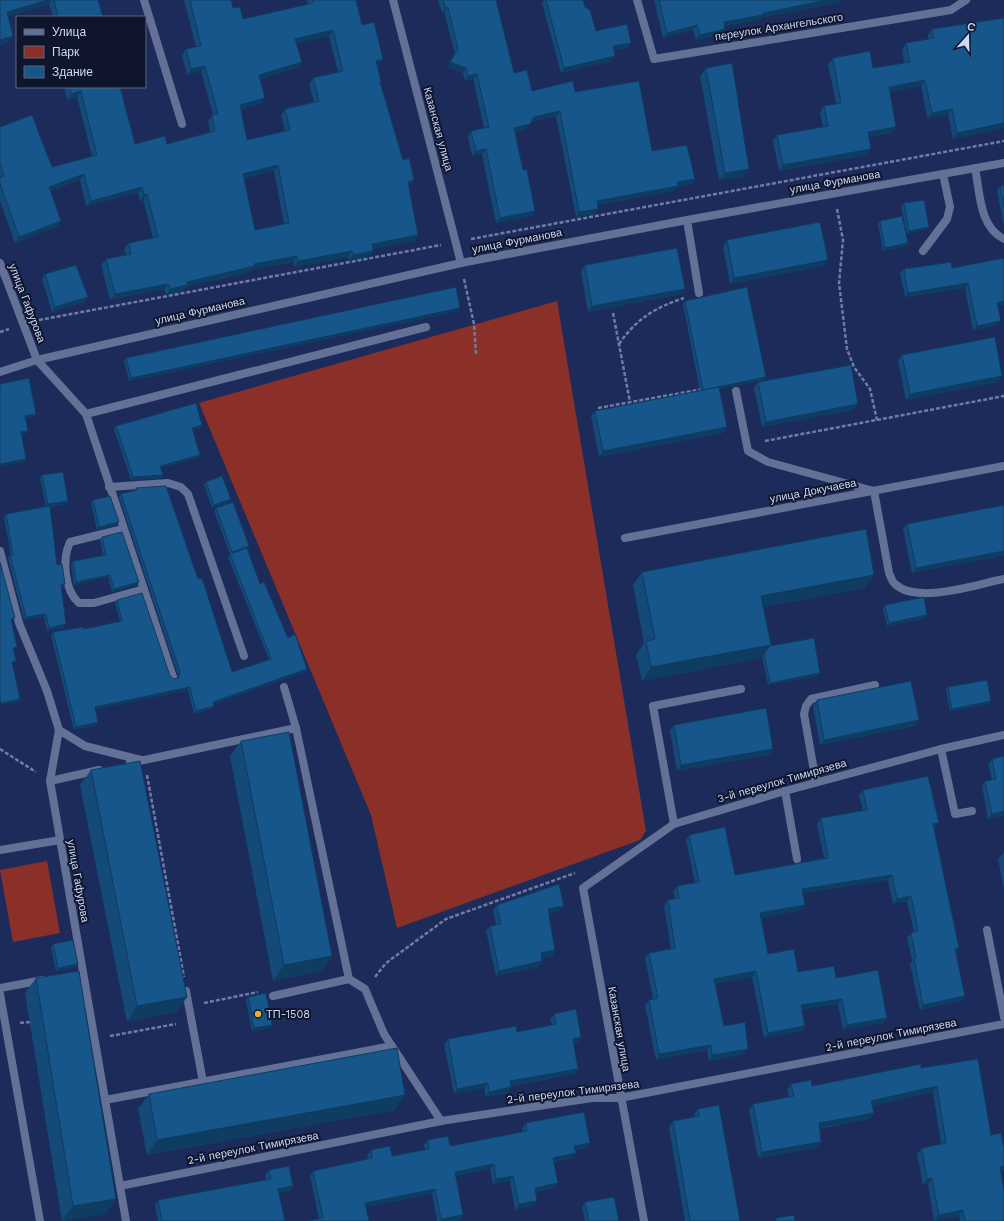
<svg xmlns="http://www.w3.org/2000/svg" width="1004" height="1221" font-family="'Work Sans',sans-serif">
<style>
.green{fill:#8a3028}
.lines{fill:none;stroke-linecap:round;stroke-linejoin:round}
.path{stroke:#6f7ca4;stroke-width:2.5;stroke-dasharray:4 2;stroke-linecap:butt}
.lane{stroke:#637196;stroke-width:8}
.street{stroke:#637196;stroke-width:8}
.wall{fill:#134a78;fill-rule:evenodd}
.shaded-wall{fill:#0f3c61}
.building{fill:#16568b;stroke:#0f3c61;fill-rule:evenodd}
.poi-dot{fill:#ddb133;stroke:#0f162c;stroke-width:1.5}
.labels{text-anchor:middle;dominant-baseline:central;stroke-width:4;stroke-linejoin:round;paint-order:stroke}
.street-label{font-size:11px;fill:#ccd8f6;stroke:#0f162c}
.poi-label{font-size:11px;fill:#ccd8f6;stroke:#0f162c;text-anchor:start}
</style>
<rect width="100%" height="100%" fill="#1d2b5b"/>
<g class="green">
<polygon points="557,301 646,831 640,840 397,928 371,815 199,403"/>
<polygon points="47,861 60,933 13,942 0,870"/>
</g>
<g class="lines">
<g class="path">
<polyline points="837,209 843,240 839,283 847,349 854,367 870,389 877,420"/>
<polyline points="471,239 1004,141"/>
<polyline points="464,279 474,324 476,354"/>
<polyline points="613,313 630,402"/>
<polyline points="39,320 441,245"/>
<polyline points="0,332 9,329"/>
<path d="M619,344C636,319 656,307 684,298"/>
<polyline points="598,408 703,389"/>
<polyline points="765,441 1004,396"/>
<polyline points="0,749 36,772"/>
<polyline points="147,775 184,977"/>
<polyline points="375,977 386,963 446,919 575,873"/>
<polyline points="204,1003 258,992"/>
<polyline points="20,1023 30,1022"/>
<polyline points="110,1036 176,1024"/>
</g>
<g class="lane">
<polyline points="144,0 182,124"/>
<polyline points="637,0 654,59 951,10 966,0"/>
<path d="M975,168C980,192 979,227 1004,239"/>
<polyline points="687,220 699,293"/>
<polyline points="923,251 947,219 950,207 943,174"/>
<polyline points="37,360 86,414 426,327"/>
<path d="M736,391L748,451L768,462L874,491L889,573C891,577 892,582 895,584C917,605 977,584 1004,579"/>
<polyline points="86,414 173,677"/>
<polyline points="109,487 168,483 181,487 188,494 244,656"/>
<path d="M123,529L70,542C62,559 64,590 79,603H94L144,589"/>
<polyline points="284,687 296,728"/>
<polyline points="59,730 85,746 141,760"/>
<polyline points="941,749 955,814 972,811"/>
<polyline points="130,763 296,728 349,979 365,989 384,1034 441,1121"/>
<polyline points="50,781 99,770"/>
<polyline points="816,782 804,714 806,706 811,699 875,685"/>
<polyline points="785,791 797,859"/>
<polyline points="674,824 653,706 741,689"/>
<polyline points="0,850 60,840"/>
<polyline points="0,988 43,980"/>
<polyline points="186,991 203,1082"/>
<polyline points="0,994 40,1221"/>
<polyline points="273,996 349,979"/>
<polyline points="105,1100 392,1046"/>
</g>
<g class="street">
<polyline points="393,0 461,263"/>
<polyline points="0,263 37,360 0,372"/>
<polyline points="37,360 461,263 687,220 1004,163"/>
<polyline points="625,538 1004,466"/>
<polyline points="0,551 19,623 47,691 59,730 50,781 126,1221"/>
<polyline points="987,930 1004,1017"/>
<polyline points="120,1186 441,1121 592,1098 620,1098 1004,1024"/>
<polyline points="644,1221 583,888 674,824 785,791 941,749 1004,735"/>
</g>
</g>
<g class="wall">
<polygon points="0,0 98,0 103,17 53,17 49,4 8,16 9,42"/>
<path d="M184,0H231L233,8L243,19L308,4L307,0H356L362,25L378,65L381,81L380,83L409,186V187L418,235L414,241L373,249V251L369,257L349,261L348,257L294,267L293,262L252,270L250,272L186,287L183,291L166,295L164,289L110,300L101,265L106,259L126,255L124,249L129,243L153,238L143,200L140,201L138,193L86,206L80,180L50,191L61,221L57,227L15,243L0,201V127L52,167L92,156L77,97L67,100L64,87H120L135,144H167L210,132L208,121L213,115L201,71L187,75L182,55L186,49L196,47ZM329,36L338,72L313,78L309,84L314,102L285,109L281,115L285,131L247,140L241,109L261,104L260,79L297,68L296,43ZM274,171L284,224L255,230L244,178Z"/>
<polygon points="438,0 496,0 514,73 532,91 575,92 652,151 695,179 692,184 677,187 674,191 598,205 598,209 595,214 576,217 556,116 531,122 526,129 515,132 532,216 496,223 482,154 472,156 468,136 471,131 484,128 473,79 465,81 463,73 447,67 455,54 444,12 442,13"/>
<polygon points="544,0 583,0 585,7 596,31 627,48 614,50 611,61 561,73 542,3"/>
<polygon points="654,0 842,0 841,2 761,18 760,20 725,26 725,29 721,34 696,40 693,30 663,38"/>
<polygon points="932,29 1004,128 953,139 948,115 927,118 921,86 890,92 892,133 869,137 867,155 779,171 773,141 777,135 823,127 820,112 824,106 836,104 828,64 833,58 873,68 904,63 902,49 906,43 928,39 928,35"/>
<polygon points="706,68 743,177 719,180 700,76"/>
<polygon points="1000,186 1004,186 1004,226 997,191"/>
<polygon points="904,203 927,229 907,234 901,206"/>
<polygon points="880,221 906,246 883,251 878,224"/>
<polygon points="727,240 824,266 730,284 723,246"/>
<polygon points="585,265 681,294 588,312 581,271"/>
<polygon points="952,268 1004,305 998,306 998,325 973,330 965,288 905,297 900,273 904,269"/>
<polygon points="45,274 88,297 84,302 52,312 42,279"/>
<polygon points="685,301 766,377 764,380 719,389 723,433 599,457 591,416 595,411 700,391 683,304"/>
<polygon points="458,311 129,381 124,361 126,358"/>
<polygon points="902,355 998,382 906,400 898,361"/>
<polygon points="758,382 854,410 762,427 754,388"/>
<polygon points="116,426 200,428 193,430 200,455 198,457 161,468 163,475 161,478 131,480 114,429"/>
<polygon points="42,475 66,504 50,507 57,565 65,584 63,587 61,587 64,627 47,631 44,617 24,620 8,558 10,555 11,555 4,517 6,514 46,506 40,478"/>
<polygon points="206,482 231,499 229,502 212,508 204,485"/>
<polygon points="136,488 198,579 232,672 269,660 228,557 230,554 214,511 216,508 249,546 247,548 260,584 288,638 307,669 305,672 213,704 214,706 212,709 194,714 188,690 95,709 98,722 96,725 74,730 51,635 53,632 84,629 120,621 115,603 117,600 170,676 174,679 177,678 178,675 119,497 121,494 134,491"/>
<polygon points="93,500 117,525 97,530 91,503"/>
<polygon points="1004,505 912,573 903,529 907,524"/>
<polygon points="102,537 139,582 137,585 112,592 108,577 74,585 71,564 73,561 103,555 100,540"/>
<polygon points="642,572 865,588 763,607 770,646 820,673 818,676 768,685 762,656 761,658 642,681 636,655 644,643 633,585"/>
<polygon points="885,605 925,618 887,626 883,608"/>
<polygon points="948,687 989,704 950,711 946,690"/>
<polygon points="817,700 915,726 820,745 813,706"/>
<polygon points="674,725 773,749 769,755 677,771 670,731"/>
<polygon points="241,741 332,956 321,971 273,981 230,756"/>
<polygon points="992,759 1004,815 988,819 982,786 985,781 992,780 988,764"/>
<polygon points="91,770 187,997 176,1012 127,1022 80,785"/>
<polygon points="863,790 935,828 934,828 959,948 955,953 961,1001 920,1010 910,964 912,961 907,938 911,933 914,932 907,901 893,904 888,880 803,893 801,910 761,918 768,954 798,972 836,978 887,1018 883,1023 843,1030 838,1004 802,1010 805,1026 802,1031 764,1038 752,977 715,984 724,1026 744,1054 709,1061 707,1050 656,1060 645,1005 649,1000 653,999 645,958 649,953 671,949 664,906 668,900 675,899 673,891 677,886 695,883 686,840 689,835 735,875 824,858 817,824 821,818 863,811 859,795"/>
<polygon points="1004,852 1004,890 998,859"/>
<polygon points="497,905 560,911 548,914 555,950 552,956 542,958 539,967 496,976 486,931 490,926 496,925 493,910"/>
<polygon points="53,944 76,967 56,971 51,947"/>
<polygon points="36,978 106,1214 62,1221 25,993"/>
<polygon points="248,997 272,1025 270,1028 252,1031 246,1000"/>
<polygon points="554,1014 578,1042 574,1043 575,1074 511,1086 511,1087 508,1093 486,1097 484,1088 454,1094 444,1044 448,1039 517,1032 552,1025 550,1019"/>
<polygon points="921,1068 991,1135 1003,1171 1000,1172 1004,1221 960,1221 959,1216 934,1221 928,1184 923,1185 917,1154 922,1148 941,1144 933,1092 872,1106 869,1119 819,1129 821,1142 816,1148 758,1158 749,1110 753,1104 789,1097 787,1090 791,1084 812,1086"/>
<polygon points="149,1094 395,1110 147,1155 138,1109"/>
<polygon points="698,1109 740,1221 685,1221 669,1127 673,1121 695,1117 694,1114"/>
<polygon points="526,1123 590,1143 586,1148 575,1150 576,1153 572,1158 554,1162 555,1188 536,1192 534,1206 515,1210 510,1181 493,1184 490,1169 456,1176 460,1220 454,1221 437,1221 432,1194 366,1207 319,1219 310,1176 313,1171 368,1159 367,1155 371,1150 392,1156 425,1150 424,1145 428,1140 450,1146 523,1132 522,1128"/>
<polygon points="269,1170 293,1186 290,1191 279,1193 285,1221 158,1221 155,1205 158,1200 266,1180 265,1175"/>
<polygon points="585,1202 619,1221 585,1221 582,1207"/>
</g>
<g class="shaded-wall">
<polygon points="48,0 52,0 49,4 2,18 7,12"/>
<polygon points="827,0 842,0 841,2 761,18 760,20 720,27 724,22"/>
<polygon points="448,7 444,12 442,13 445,8"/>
<polygon points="697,25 693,30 663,38 667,33"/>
<polygon points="725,29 721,34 696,40 700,35"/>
<polygon points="333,30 329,36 290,45 295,39"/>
<polygon points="13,36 9,42 0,45 0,40"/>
<polygon points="631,43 627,48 609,51 613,46"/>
<polygon points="615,56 611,61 561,73 564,68"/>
<polygon points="383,59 378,65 372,66 376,61"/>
<polygon points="302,62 297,68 255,81 259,75"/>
<polygon points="450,62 466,68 463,73 447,67"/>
<polygon points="205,66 201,71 187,75 191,69"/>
<polygon points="477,74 473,79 465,81 468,76"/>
<polygon points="925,80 921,86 885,93 889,87"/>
<polygon points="81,91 77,97 67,100 71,94"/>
<polygon points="265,98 261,104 236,111 240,105"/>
<polygon points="952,109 948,115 927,118 932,113"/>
<polygon points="560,111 556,116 530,122 534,117"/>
<polygon points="1004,123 1004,128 953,139 957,133"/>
<polygon points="530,124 526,129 511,133 514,128"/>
<polygon points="896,127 892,133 863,138 868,132"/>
<polygon points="486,149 482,154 472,156 476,151"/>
<polygon points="871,149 867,155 779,171 783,165"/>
<polygon points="278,165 274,171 239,180 243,174"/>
<polygon points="749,169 743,177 719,180 725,173"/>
<polygon points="84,174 80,180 45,193 49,187"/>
<polygon points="695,179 692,184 677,187 674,191 593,206 597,201 677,182"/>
<polygon points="414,180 409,186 404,188 408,182"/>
<polygon points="142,187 138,193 86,206 91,201"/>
<polygon points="147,194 143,200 140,201 144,195"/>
<polygon points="598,209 595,214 576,217 579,212"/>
<polygon points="535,211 532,216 496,223 500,218"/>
<polygon points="61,221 57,227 15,243 19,237"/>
<polygon points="929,227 927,229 907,234 909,231"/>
<polygon points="418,235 414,241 368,250 372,244"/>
<polygon points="908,243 906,246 883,251 885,248"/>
<polygon points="352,251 348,257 294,267 298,261"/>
<polygon points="373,251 369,257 349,261 353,255"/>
<polygon points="297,256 293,262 252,270 250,272 186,287 183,291 166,295 170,289 187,282 254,264"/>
<polygon points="828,260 824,266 730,284 734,278"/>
<polygon points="968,283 965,288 905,297 908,293"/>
<polygon points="168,284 164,289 110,300 115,294"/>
<polygon points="685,289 681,294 588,312 592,306"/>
<polygon points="88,297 84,302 52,312 55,307"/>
<polygon points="1004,301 1004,305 994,307 997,303"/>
<polygon points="460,308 458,311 129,381 131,378"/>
<polygon points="1001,321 998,325 973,330 977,326"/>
<polygon points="1002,376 998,382 906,400 910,394"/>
<polygon points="766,377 764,380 701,393 703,390"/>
<polygon points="858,404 854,410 762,427 766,422"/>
<polygon points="36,414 34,417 23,419 25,416"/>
<polygon points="202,425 200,428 190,431 192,428"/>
<polygon points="727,427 723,433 599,457 603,451"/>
<polygon points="28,431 26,434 19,435 21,432"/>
<polygon points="200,455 198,457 158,469 160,466"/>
<polygon points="26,459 24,462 0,467 0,464"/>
<polygon points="163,475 161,478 131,480 133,477"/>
<polygon points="231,499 229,502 212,508 214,505"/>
<polygon points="68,501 66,504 46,507 48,504"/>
<polygon points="119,522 117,525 97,530 99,527"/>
<polygon points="249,546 247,549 230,555 232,552"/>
<polygon points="1004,551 1004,556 912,573 916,568"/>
<polygon points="110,575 108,577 74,585 76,582"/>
<polygon points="874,575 865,588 751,609 761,596"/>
<polygon points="139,582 137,585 112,592 114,589"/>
<polygon points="65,584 63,587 59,588 61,585"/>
<polygon points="46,614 44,617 24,620 26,617"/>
<polygon points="927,615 925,618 887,626 889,623"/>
<polygon points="66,624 64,627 47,631 49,628"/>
<polygon points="771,645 761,658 642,681 651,667"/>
<polygon points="307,669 305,672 211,705 213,702"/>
<polygon points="820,673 818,676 768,685 770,683"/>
<polygon points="190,687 188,690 93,710 95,707"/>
<polygon points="20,699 18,702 0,705 1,703"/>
<polygon points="991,701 989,704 950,711 952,709"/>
<polygon points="214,706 212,709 194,714 196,711"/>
<polygon points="919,720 915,726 820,745 824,740"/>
<polygon points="98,722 96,725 74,730 76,727"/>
<polygon points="773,749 769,755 677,771 681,765"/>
<polygon points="1004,811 1004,815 988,819 992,814"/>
<polygon points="939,823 935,828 929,829 933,824"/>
<polygon points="892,875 888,880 798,894 802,889"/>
<polygon points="911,896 907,901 893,904 897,899"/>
<polygon points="805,905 801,910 757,919 760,913"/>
<polygon points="564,906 560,911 544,915 548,909"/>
<polygon points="959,948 955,954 955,949"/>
<polygon points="555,950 552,956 537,958 541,953"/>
<polygon points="332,956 321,971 273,981 284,965"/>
<polygon points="542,961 539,967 496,976 499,971"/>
<polygon points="78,964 76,967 56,971 58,968"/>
<polygon points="756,971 752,977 711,985 714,979"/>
<polygon points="965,996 961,1001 920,1010 923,1005"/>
<polygon points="187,997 176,1012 127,1022 137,1006"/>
<polygon points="842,999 838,1004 798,1011 801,1005"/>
<polygon points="887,1018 883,1023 843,1030 847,1025"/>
<polygon points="272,1025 270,1028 252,1031 254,1028"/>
<polygon points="805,1026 802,1031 764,1038 768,1033"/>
<polygon points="581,1037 578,1042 569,1044 573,1039"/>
<polygon points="711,1045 707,1050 656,1060 659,1054"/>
<polygon points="748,1049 744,1054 709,1061 712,1055"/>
<polygon points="578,1069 575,1074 506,1086 510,1081"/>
<polygon points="488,1083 484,1088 454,1094 457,1089"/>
<polygon points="937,1086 933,1092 867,1107 871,1101"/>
<polygon points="511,1087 508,1093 486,1097 489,1092"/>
<polygon points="405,1095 395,1110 147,1155 157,1140"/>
<polygon points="874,1113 869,1119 814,1129 819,1123"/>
<polygon points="821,1142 816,1148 758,1158 762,1152"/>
<polygon points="590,1143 586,1148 571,1151 574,1146"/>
<polygon points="576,1153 572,1158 550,1163 553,1158"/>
<polygon points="494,1164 490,1169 451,1177 455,1172"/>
<polygon points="1004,1166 1004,1170 1003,1171 995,1173 1000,1167"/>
<polygon points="513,1176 510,1181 493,1184 496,1179"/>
<polygon points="932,1178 928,1184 923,1185 927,1179"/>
<polygon points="558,1183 555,1188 531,1193 535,1188"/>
<polygon points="293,1186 290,1191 275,1194 278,1189"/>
<polygon points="435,1189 432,1194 361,1208 365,1203"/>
<polygon points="116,1199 106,1214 62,1221 73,1206"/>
<polygon points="537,1201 534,1206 515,1210 519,1204"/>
<polygon points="963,1210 959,1216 934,1221 939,1215"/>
<polygon points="463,1215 460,1220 454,1221 440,1221 441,1219"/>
</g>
<g class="building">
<polygon points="0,0 48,0 7,12 13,36 0,40"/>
<polygon points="54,0 98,0 103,17 58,17"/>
<path d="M190,0H231L233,8L240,7L243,19L313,3V0H356L362,25L374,22L383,59L376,61L381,81L380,82L403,160L409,158L414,180L408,182L418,235L372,244L373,251L353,255L352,251L298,261L297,256L254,264L255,266L187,282V285L170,289L168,284L115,294L106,259L131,254L129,243L158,237L147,194L144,195L142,187L91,201L84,174L49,187L61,221L19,237L0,184V177L4,176L0,164V127L32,115L52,167L97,155L81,91L71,94L70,87H120L135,144L165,136L167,144L215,131L212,115L218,114L205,66L191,69L186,49L201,46ZM333,30L343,71L313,78L319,101L285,109L290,130L247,140L240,105L265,98L259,75L302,62L295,39ZM278,165L289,223L255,230L243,174Z"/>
<polygon points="443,0 496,0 514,73 527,70 532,91 573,81 575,92 639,81 652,151 687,145 695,179 677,182 678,186 597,201 598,209 579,212 560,111 534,117 530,124 514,128 523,170 527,170 535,211 500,218 486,149 476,151 471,131 489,127 477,74 468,76 466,68 450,62 458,49 448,7 445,8"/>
<polygon points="546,0 583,0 585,7 590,10 596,31 627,24 631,43 613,46 615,56 564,68"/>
<polygon points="659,0 827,0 763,13 763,15 724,22 725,29 700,35 697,25 667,33"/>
<polygon points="1004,18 1004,123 957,133 952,109 932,113 925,80 889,87 896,127 868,132 871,149 783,165 777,135 828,126 824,106 841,103 833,58 870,51 873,68 910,62 906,43 934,38 932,29"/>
<polygon points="732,63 749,169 725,173 706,68"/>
<polygon points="1000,186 1004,186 1004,206"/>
<polygon points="924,200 929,227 909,231 904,203"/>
<polygon points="902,216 908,243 885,248 880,221"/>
<polygon points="820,222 828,260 734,278 727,240"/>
<polygon points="677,248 685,289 592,306 585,265"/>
<polygon points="1004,258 1004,301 997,303 1001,321 977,326 968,283 908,293 904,269 951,262 952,268"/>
<polygon points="76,265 88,297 55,307 45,274"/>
<polygon points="456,287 460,308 131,378 126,358"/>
<polygon points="747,287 766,377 703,390 685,301"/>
<polygon points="995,337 1002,376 910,394 902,355"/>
<polygon points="851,365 858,404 766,422 758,382"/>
<polygon points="29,378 36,414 25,416 28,431 21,432 26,459 0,464 0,384"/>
<polygon points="719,387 727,427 603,451 595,411"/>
<polygon points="196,403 202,425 192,428 200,455 160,466 163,475 133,477 116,426"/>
<polygon points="63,472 68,501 48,504 42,475"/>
<polygon points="222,476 231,499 214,505 206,482"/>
<polygon points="166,486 198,579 202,578 232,672 271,659 230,554 247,548 260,584 264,582 288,638 295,634 307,669 213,702 214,706 196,711 190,687 95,707 98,722 76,727 53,632 83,627 84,629 122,621 117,600 142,593 170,676 174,679 179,678 180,672 121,494 137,490 136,488"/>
<polygon points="110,496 119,522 99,527 93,500"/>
<polygon points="233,502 249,546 232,552 216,508"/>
<polygon points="1004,505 1004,551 916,568 907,524"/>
<polygon points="50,506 57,565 62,564 65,584 61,585 66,624 49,628 46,614 26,617 10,555 13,555 6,514"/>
<polygon points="866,529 874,575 761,596 771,645 651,667 646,641 655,639 642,572"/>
<polygon points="122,532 139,582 114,589 110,575 76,582 73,561 106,555 102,537"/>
<polygon points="0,562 15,618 11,619 17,647 13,648 16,661 12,662 20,699 1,703 0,700"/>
<polygon points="924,597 927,615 889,623 885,605"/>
<polygon points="814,638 820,673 770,683 764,654 770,646"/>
<polygon points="987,680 991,701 952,709 948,687"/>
<polygon points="911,681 919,720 824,740 817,700"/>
<polygon points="766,708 773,749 681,765 674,725"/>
<polygon points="289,732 332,956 284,965 241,741"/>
<polygon points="1004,756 1004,811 992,814 985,781 996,779 992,759"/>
<polygon points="140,761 187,997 137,1006 91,770"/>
<polygon points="928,776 939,823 933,824 959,948 955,949 965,996 923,1005 914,959 916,958 911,933 918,931 911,896 897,899 892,875 802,889 805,905 760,913 768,954 794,949 798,972 834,966 836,978 878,970 887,1018 847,1025 842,999 801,1005 805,1026 768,1033 756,971 714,979 724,1026 745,1022 748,1049 712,1055 711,1045 659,1054 649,1000 658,998 649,953 675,948 668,900 679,898 677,886 699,882 689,835 725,827 735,875 828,858 821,818 867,810 863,790"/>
<polygon points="559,884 564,906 548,909 555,950 541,953 542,961 499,971 490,926 501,924 497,905"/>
<polygon points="73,940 78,964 58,968 53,944"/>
<polygon points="79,971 116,1199 73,1206 36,978"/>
<polygon points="266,993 272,1025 254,1028 248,997"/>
<polygon points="576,1009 581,1037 573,1039 578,1069 510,1081 511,1087 489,1092 488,1083 457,1089 448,1039 516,1026 517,1032 556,1024 554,1014"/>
<polygon points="397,1048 405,1095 157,1140 149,1094"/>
<polygon points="978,1059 991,1135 1001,1133 1004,1148 1004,1166 1000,1167 1004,1191 1004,1221 965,1221 963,1210 939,1215 932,1178 927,1179 922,1148 946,1143 937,1086 871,1101 874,1113 819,1123 821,1142 762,1152 753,1104 794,1096 791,1084 811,1080 812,1086 921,1064 921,1068"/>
<polygon points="719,1105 740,1221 690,1221 673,1121 699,1116 698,1109"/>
<polygon points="584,1112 590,1143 574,1146 576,1153 553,1158 558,1183 535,1188 537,1201 519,1204 513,1176 496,1179 494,1164 455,1172 463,1215 441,1219 435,1189 365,1203 369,1221 308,1221 323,1218 313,1171 372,1158 371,1150 390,1146 392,1156 429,1149 428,1140 448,1136 450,1146 527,1131 526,1123"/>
<polygon points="289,1166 293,1186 278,1189 285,1221 162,1221 158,1200 271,1179 269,1170"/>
<polygon points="614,1197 619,1221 589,1221 585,1202"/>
<polygon points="794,1215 795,1221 776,1221 776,1218"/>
</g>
<circle class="poi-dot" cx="258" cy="1014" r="4"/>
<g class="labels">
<g class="street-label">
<text transform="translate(779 27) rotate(-9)">переулок Архангельского</text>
<text transform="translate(438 129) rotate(75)">Казанская улица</text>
<text transform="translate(835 182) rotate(-10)">улица Фурманова</text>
<text transform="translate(517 241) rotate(-11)">улица Фурманова</text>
<text transform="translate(27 303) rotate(69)">улица Гафурова</text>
<text transform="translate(200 311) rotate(-13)">улица Фурманова</text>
<text transform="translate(813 491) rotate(-11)">улица Докучаева</text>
<text transform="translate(782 781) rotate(-16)">3-й переулок Тимирязева</text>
<text transform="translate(78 881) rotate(80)">улица Гафурова</text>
<text transform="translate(619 1029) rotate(80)">Казанская улица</text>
<text transform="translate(891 1035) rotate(-11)">2-й переулок Тимирязева</text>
<text transform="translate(573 1092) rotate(-7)">2-й переулок Тимирязева</text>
<text transform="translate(253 1148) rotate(-11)">2-й переулок Тимирязева</text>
</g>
<g class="poi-label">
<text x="266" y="1014">ТП-1508</text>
</g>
</g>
<rect x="16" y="16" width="130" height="72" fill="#0f162c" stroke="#5b647d"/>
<rect x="24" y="29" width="20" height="6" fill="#637196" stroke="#5b647d"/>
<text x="52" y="36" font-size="12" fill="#ccd8f6">Улица</text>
<rect x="24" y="46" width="20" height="12" fill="#8a3028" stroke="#5b647d"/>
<text x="52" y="56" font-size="12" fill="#ccd8f6">Парк</text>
<rect x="24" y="66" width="20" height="12" fill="#16568b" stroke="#5b647d"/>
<text x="52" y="76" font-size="12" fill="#ccd8f6">Здание</text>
<g transform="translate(968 36) rotate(20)" stroke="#0f162c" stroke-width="3" paint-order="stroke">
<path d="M0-3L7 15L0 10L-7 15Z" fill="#ccd8f6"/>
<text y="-6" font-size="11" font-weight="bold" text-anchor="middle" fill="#ccd8f6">С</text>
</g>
</svg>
